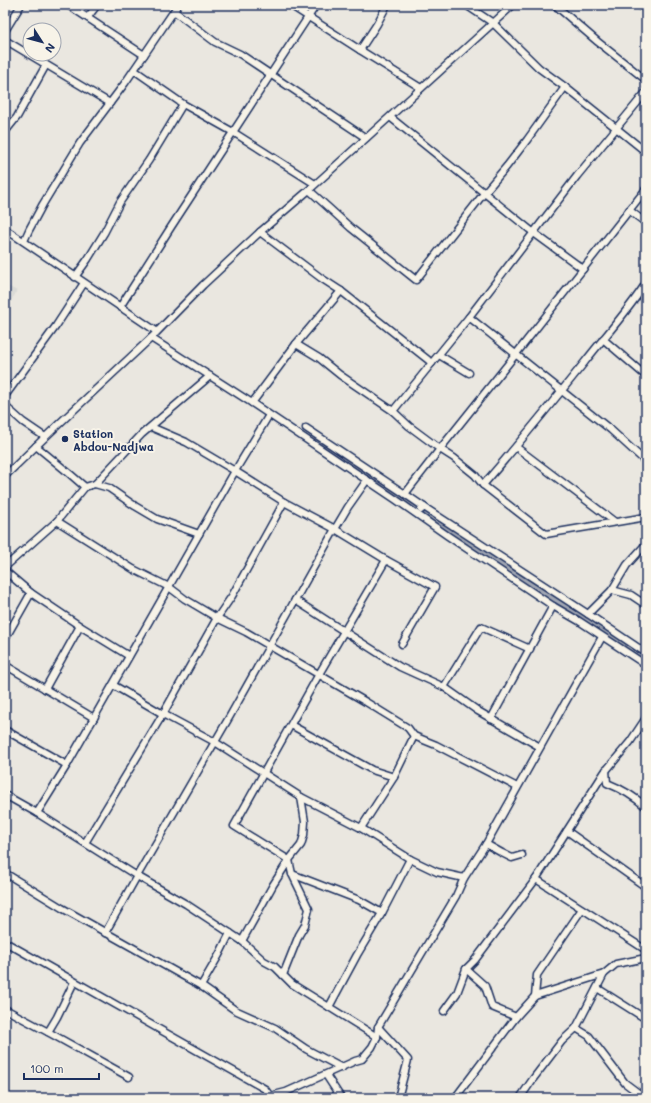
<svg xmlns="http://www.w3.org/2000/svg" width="651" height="1103" font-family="Mali,sans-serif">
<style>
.built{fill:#dadad6}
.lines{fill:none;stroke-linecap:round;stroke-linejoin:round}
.canal{stroke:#a3a8b4;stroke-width:5.5}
.minor-casing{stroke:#1b2f5e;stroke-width:9}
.minor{stroke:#f7f3e8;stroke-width:6}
.poi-dot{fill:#1b2f5e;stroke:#f7f3e8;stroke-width:1.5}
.labels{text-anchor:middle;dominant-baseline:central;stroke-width:4;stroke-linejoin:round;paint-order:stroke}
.poi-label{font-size:11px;font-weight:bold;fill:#1b2f5e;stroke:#f7f3e8;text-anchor:start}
</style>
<rect width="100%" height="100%" fill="#eae7e0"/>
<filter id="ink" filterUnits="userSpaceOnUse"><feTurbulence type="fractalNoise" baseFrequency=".025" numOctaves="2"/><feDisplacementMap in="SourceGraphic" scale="8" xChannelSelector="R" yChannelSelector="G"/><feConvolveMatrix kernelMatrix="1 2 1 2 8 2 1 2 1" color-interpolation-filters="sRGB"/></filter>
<g filter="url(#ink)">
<polygon class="built" points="5,285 17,291 5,311"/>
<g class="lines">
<g class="canal">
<polyline points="315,441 418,509"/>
<polyline points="423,512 468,542"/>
<polyline points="472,545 646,659"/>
</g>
<g class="minor-casing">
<g id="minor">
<polyline points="68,5 144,55"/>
<polyline points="290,5 360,50 421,88"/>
<polyline points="466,5 493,23 539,68 565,87 646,152"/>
<polyline points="555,5 598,42 646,80"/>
<polyline points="639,5 646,10"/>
<polyline points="174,11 215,42 240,54 366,138"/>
<polyline points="88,17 97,5"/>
<polyline points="5,31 21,5"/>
<polyline points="5,40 110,103"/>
<polyline points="360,50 377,24 387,5"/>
<polyline points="134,70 183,104 233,132 315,184"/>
<polyline points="390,117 534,233 583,269"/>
<polyline points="5,132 17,117 46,65"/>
<polyline points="309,190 351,228 416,280 485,192 507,166 527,140 565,87"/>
<polyline points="629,210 646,223"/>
<polyline points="5,229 156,331"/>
<polyline points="260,232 321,278 341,291 432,363"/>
<polyline points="24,241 29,230 43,204 80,143 125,83 178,5"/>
<polyline points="75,277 88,259 104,233 120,202 149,160 183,104"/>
<polyline points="120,307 171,227 316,5"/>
<polyline points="469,317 611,430 646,462"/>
<polyline points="151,338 252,403 395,499 448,536 553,606 579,621 646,665"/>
<polyline points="603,339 646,376"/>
<polyline points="296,344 319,358 340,375 393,411 409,426 440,449 454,458 475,475 483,485 546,534 646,517"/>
<polyline points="439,355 469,373"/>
<polyline points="5,396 56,326 84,283"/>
<polyline points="252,403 296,344 341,291"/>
<polyline points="5,406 23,422 45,437"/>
<polyline points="393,411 469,317 577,176 646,92"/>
<polyline points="151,427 186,442 235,471 284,502 335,529 386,560 435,587 402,644"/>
<polyline points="306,428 405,494"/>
<polyline points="36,446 70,474 85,487"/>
<polyline points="516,447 615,522"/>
<polyline points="5,476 62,421 151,338 203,285 260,232 309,190 513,5"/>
<polyline points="95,484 109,488 135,506 157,519 199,534"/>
<path d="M483,485C518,445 551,404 584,363C605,336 628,311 646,283"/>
<polyline points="424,507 405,494 440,449 516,354 646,189"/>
<polyline points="421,510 424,507 588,614 646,653"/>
<polyline points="57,521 133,569 169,587 185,599 217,618 246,632 366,702 408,728 414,736 436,745 517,787"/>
<polyline points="5,567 57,521 85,487 95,484 142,434 210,376"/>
<polyline points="5,571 31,593 80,626 129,656"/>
<polyline points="612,590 631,595 646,605"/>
<polyline points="295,600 400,667 444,687 478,711 540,747"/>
<polyline points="588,614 612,590 627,565 646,544"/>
<polyline points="5,639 31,593"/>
<polyline points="5,665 94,718"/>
<polyline points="113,685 163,714 215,742 301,797 361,828 410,859 437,872 464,878"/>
<polyline points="444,687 481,627 530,649"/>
<polyline points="45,689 80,626"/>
<polyline points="491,719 553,606"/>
<polyline points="291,725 372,770 394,777"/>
<polyline points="5,730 67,765"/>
<path d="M606,770L607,783C622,789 634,796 646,807"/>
<polyline points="5,795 37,813 67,765 235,471 269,415"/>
<polyline points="37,813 137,876 186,904 242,941 264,961 275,967 283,975"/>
<polyline points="361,828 394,777 414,736"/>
<polyline points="567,831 646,887"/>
<polyline points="85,843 163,714 217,618 232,596 284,502"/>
<polyline points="486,844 502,853 512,858 522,855"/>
<polyline points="5,873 62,908 201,986 235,1010 275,1028 306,1049 342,1068"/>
<polyline points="292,874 359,900 382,913"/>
<polyline points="536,879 646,950"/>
<polyline points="105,933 137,876 230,716 335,529 348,507 367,480"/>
<polyline points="242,941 273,885 289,860 301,845 304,835 305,822 301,797"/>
<polyline points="5,942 265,1089 270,1096 286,1092 355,1061 362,1059 372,1047 377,1037 378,1027 456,896 464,878 486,844 602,637"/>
<polyline points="466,969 485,986 492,1007 516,1017"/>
<polyline points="201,986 219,955 230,933"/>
<polyline points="597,988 646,1019"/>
<polyline points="535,996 537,975 582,909"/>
<polyline points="329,1007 292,984 283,975 299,935 305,925 309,909 292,874 289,860 234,826 319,674 386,560"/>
<polyline points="5,1009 48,1032 129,1077"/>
<polyline points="444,1011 457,993 466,969 475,960 536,879 604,773 630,742 646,718"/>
<polyline points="378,1027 408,1060 398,1098"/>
<polyline points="576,1028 589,1036 625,1083 637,1092 646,1096"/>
<polyline points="48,1032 57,1017 74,982"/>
<polyline points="377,1037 329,1007 357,955 382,913 410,859"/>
<polyline points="326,1075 341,1098"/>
<polyline points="455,1098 516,1017 535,996 604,974"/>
<polyline points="520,1098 533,1079 562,1041 576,1028 604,974 616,964 646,958"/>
</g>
</g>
<use href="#minor" class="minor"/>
</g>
</g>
<circle class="poi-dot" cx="65" cy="439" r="4"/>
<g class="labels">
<g class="poi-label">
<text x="73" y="433">Station<tspan x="73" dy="13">Abdou-Nadjwa</tspan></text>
</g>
</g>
<rect width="651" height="1103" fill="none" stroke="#f7f3e8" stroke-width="20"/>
<rect x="10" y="10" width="631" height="1083" fill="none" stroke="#1b2f5e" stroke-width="1.5" filter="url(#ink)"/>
<g transform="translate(42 42) rotate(126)"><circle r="19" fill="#f7f3e8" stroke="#9fa5b1"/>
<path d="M0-3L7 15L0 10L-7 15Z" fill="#1b2f5e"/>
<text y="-6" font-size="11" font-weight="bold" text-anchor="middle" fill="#1b2f5e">N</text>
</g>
<path d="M24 1073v6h75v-6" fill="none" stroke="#1b2f5e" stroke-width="2"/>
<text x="30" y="1073" font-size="12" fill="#1b2f5e" stroke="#f7f3e8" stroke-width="3" paint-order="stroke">100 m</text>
</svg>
